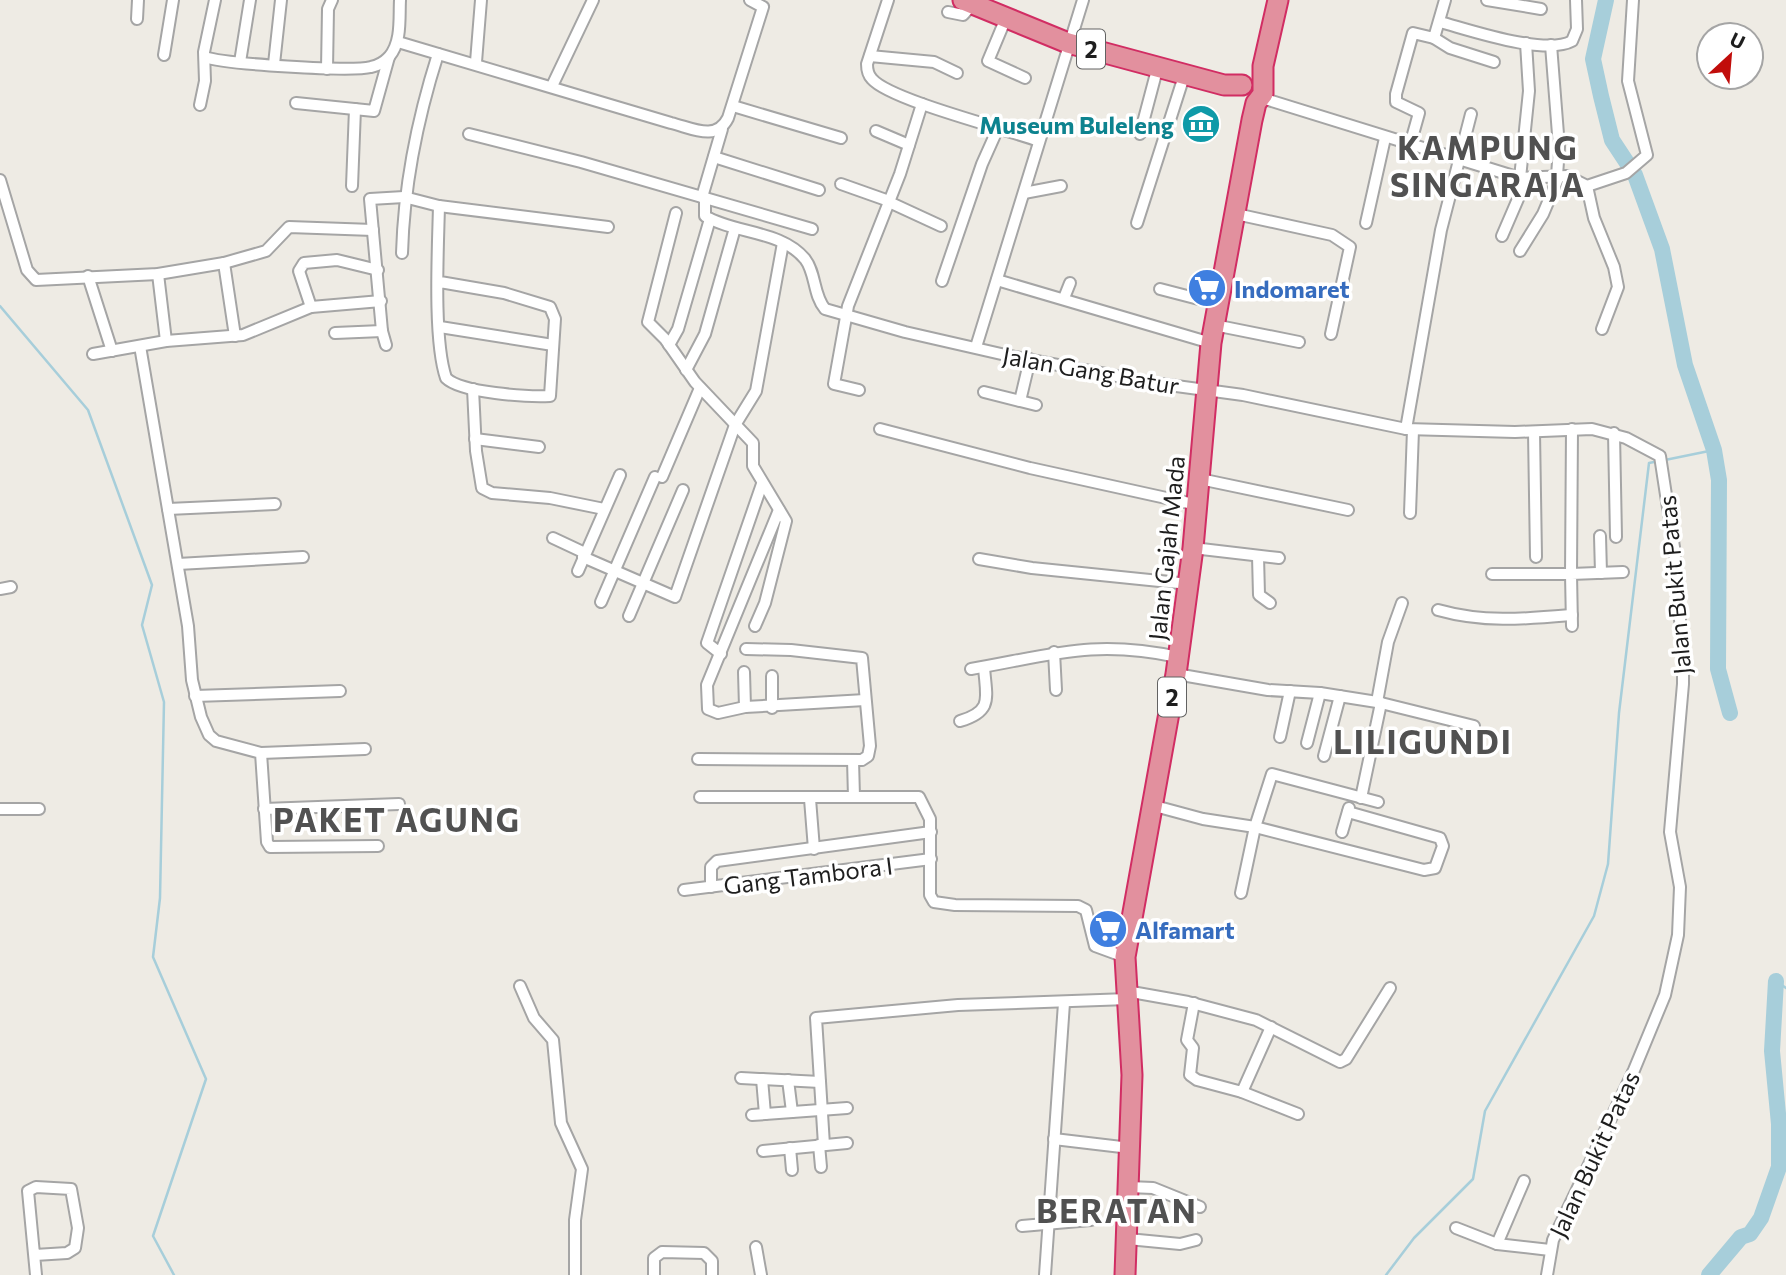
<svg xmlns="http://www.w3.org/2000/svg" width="1786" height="1275" font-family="Commissioner,sans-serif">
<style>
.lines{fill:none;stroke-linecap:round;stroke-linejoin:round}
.stream{stroke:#a7ceda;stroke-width:2.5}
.river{stroke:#a7ceda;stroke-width:16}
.street-casing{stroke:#a5a5a5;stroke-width:14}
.highway-casing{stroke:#d12d63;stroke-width:23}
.street{stroke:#fff;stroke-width:10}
.highway{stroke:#e2909e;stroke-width:19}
.labels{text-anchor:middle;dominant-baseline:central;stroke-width:7;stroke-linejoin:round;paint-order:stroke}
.shield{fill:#fff;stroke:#626262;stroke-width:2}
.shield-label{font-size:23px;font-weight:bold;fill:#1e1e1e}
.culture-label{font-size:24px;font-weight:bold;fill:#0d838f;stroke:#fff;text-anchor:end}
.shop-label{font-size:24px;font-weight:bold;fill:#366cbe;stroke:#fff;text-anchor:start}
.street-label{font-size:24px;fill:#1e1e1e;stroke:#fff}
.district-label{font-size:32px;font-weight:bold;letter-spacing:2px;fill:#515151;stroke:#fff}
</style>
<rect width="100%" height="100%" fill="#eeebe4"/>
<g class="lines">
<g class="stream">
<polyline points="0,306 88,410 152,585 142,625 164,702 160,898 153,957 206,1079 153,1236 174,1275"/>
<polyline points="1665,460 1714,450"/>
<polyline points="1776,981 1786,988"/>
<polyline points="1386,1275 1414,1238 1473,1179 1485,1111 1594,916 1608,864 1619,713 1649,463 1659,461"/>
</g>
<g class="river">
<polyline points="1606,0 1593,59 1601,96 1612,140 1635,175 1662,249 1685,365 1714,450 1719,480 1718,669 1730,713"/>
<polyline points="1709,1275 1741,1237 1750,1234 1761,1218 1779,1167 1779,1124 1772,1051 1776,981"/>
</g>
<g class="street-casing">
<g id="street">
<path d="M888,0L867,64C867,70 868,75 872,79C890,100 1006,129 1039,141"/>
<polyline points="1487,0 1541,9"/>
<polyline points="948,12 963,15 972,5"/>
<polyline points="1006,18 988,61 1025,78"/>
<polyline points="137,19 138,0"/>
<path d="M1440,22C1470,30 1545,56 1572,41L1577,29L1576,0"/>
<polyline points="1434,38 1450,48 1494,62"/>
<path d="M398,42L671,123C692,128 716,142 728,118L763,7L750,0"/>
<polyline points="1551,45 1559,147 1557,176"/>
<polyline points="164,55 173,0"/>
<polyline points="870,56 934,62 957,73"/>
<path d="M205,57C223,64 351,72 371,67C377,66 384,62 389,57C402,42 399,18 400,0"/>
<polyline points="240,62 250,0"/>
<polyline points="476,62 481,0"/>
<polyline points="274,64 281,0"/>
<polyline points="327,69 328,9 332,0"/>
<polyline points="552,86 593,0"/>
<polyline points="1262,98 1520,178 1567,176 1587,186 1626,173 1647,155 1628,81 1633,0"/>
<polyline points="296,103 374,111 389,57"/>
<polyline points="200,105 205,81 204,52 215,0"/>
<polyline points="733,106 841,138"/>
<polyline points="876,131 909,145"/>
<polyline points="469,134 581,162 812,229"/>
<polyline points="1140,134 1158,66"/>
<polyline points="1410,145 1419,113 1396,102 1396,94 1413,33 1434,38 1445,0"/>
<polyline points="714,157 819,190"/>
<polyline points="1520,178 1529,91 1526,43"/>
<polyline points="0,180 27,270 36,280 158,274 224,263 266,251 289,227 373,230"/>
<polyline points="841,184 889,201"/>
<polyline points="352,186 355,109"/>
<polyline points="1587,186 1594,218 1614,267 1618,287 1602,329"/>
<polyline points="1024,193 1061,186"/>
<polyline points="702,197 722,129"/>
<path d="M705,198V216C735,234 781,230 805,259C816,273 813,295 825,309L905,332L1010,356L1154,383L1243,395L1406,429L1515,432L1592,429L1626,438L1660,456L1674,547L1683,656V684L1670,832L1680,887L1678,935L1665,995L1634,1070L1553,1240L1547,1275"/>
<polyline points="889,202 941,226"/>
<path d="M439,206C438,249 433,340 446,378C461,393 528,397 550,396L555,319L550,307L504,293L440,282"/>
<polyline points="676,213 648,322 665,339 695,382 753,443 753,466 786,521 765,603 755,626"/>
<polyline points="1236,214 1332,235 1350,247 1331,334"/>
<polyline points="1137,223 1185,73"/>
<polyline points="1366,223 1385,138"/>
<polyline points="1502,236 1527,178"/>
<polyline points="1520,251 1543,214 1559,176"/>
<path d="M402,253C404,184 417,120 438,54"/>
<polyline points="224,263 235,336"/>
<polyline points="158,274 166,341"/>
<polyline points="88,276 112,351"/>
<polyline points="997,280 1211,343"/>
<polyline points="942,281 982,164 999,126"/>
<polyline points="1160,289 1218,304"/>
<polyline points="1064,298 1070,283"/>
<polyline points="311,307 299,271 304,263 337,260 378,270"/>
<polyline points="1214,325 1299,342"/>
<polyline points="440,327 553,345"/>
<polyline points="335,333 382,331"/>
<polyline points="386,345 382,331 370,199 404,197 439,206 608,227"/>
<polyline points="669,345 678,329 710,219"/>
<polyline points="140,346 188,626 192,680 201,717 209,735 216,741 261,753 267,842 270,847 378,846"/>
<polyline points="976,347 1083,0"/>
<polyline points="93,354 166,341 243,335 311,307 381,301"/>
<polyline points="1030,359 1020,401 1036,405"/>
<polyline points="686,370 705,334 735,228"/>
<polyline points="473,389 476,451 482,488 492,493 550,498 604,509"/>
<polyline points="859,390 834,384 848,306 900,174 922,104"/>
<polyline points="984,392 1020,401"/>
<polyline points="880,429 1030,468 1198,505"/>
<polyline points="1406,429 1441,230 1471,114"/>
<polyline points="1534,432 1536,557"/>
<polyline points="1614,433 1616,537"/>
<polyline points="475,439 539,447"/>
<polyline points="662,477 700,388"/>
<polyline points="1200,479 1348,510"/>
<polyline points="168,509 275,504"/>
<polyline points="779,510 707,685 708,709 718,713 745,707 865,700"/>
<polyline points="1410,513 1413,430"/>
<polyline points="1600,536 1601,573"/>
<polyline points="553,538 585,553"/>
<polyline points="1193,548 1279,558"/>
<polyline points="1258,556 1259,595 1270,603"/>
<polyline points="583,557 675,597 735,425 756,391 783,243"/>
<polyline points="979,559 1032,568 1189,584"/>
<polyline points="178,564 303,557"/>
<polyline points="578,571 620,475"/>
<polyline points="1492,574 1571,574 1572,429"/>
<polyline points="0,589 11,587"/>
<polyline points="601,602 655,477"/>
<path d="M1438,610C1484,623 1525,619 1572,615"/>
<polyline points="629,616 683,490"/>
<polyline points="1572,626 1571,574 1623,572"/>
<polyline points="1054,652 1056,690"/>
<polyline points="721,654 707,643 762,484"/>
<path d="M971,669C1052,655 1094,639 1178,657"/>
<polyline points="744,672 745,707"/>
<polyline points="1176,674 1268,690 1320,693 1377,702 1474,726"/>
<polyline points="772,676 772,708"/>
<polyline points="195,696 340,691"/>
<polyline points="1377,702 1388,642 1402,603"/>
<path d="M960,721C994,711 986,697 984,667"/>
<polyline points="1280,737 1290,691"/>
<polyline points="1307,743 1320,693"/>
<polyline points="261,753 365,749"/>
<polyline points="1324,756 1340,696"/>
<polyline points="698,759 862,760 868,756 870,746 862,658 791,650 746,649"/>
<polyline points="853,760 854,797"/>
<polyline points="700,797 919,797 930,819 930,895 934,902 955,905 1078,906 1086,910 1095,946 1125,957"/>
<polyline points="1361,798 1381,703"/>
<polyline points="810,799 814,849"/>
<polyline points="1151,805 1203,819 1255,827 1424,870 1435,868 1443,846 1440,838 1348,812"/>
<polyline points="0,809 39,809"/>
<polyline points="264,809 399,804"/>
<polyline points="1342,832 1349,808"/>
<polyline points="711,887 711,867 717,861 931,832"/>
<polyline points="684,890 931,859"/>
<polyline points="1241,893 1255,827 1272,774 1378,802"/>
<polyline points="520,986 534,1018 553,1040 561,1123 582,1169 575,1220 575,1275"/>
<polyline points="1126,991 1188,1002 1256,1020 1340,1062 1346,1059 1390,988"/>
<polyline points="1194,1003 1187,1040 1193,1048 1190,1075 1197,1080 1242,1092 1271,1027"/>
<polyline points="741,1078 820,1082"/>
<polyline points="762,1079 765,1114"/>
<polyline points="788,1080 792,1112"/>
<polyline points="1242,1092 1298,1114"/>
<polyline points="752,1115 847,1108"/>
<polyline points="1054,1139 1130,1148"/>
<polyline points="819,1145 821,1167"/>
<polyline points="824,1145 816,1018 958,1005 1128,999"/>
<polyline points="790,1148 792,1170"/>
<polyline points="763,1151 847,1143"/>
<polyline points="1129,1187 1153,1188 1200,1207"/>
<polyline points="1022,1226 1091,1220"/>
<polyline points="1456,1228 1497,1244 1550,1250"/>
<polyline points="1128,1239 1180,1244 1196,1240"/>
<polyline points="1497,1244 1524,1181"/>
<polyline points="756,1247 761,1275"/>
<polyline points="35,1255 67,1253 75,1248 78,1228 71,1189 36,1187 28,1191 36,1275"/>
<polyline points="654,1275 654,1258 662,1252 704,1253 712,1261 712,1275"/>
<polyline points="1045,1275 1064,1003"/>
</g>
</g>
<g class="highway-casing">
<g id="highway">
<polyline points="963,0 1068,43 1224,85 1242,85"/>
<polyline points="1125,1275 1132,1075 1125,957 1176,674 1193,548 1211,343 1252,120 1256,103 1263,94 1263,66 1278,0"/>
</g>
</g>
<use href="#street" class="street"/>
<use href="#highway" class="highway"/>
</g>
<defs>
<g id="museum-disc" transform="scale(2.0125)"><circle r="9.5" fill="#0f9aa8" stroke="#fff"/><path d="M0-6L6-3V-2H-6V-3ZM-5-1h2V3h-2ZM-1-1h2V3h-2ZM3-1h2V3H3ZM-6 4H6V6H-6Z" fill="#fff"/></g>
<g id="supermarket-disc" transform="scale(2.0125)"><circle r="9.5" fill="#3f7fe0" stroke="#fff"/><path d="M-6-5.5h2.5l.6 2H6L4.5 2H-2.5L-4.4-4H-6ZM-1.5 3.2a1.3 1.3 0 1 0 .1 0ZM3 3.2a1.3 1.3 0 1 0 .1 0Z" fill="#fff"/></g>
</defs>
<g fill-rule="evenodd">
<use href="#museum-disc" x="1201" y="124"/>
<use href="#supermarket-disc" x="1207" y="288"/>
<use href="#supermarket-disc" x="1108" y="929"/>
</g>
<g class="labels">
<g class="shield">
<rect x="1077" y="29.5" width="28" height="39" rx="5"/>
<rect x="1158" y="677.5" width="28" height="39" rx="5"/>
</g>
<g class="shield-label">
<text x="1091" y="49">2</text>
<text x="1172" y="697">2</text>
</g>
<g class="culture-label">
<text x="1174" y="124">Museum Buleleng</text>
</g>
<g class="shop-label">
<text x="1234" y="288">Indomaret</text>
<text x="1135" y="929">Alfamart</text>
</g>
<g class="street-label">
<text transform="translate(1091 370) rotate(10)">Jalan Gang Batur</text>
<text transform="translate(1166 548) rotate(-84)">Jalan Gajah Mada</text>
<text transform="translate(1674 585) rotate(-95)">Jalan Bukit Patas</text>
<text transform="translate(808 875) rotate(-7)">Gang Tambora I</text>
<text transform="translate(1594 1154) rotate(-65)">Jalan Bukit Patas</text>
</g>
<g class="district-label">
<text x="1488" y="147">KAMPUNG<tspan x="1488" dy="37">SINGARAJA</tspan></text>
<text x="1423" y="741">LILIGUNDI</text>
<text x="397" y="819">PAKET AGUNG</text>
<text x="1117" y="1210">BERATAN</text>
</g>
</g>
<g transform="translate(1730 56) rotate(26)"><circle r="33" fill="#ffffff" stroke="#a5a5a5" stroke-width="2"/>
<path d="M0-5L12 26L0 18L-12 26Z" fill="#c10d0b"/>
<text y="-10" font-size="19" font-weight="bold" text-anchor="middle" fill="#1e1e1e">U</text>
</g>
</svg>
